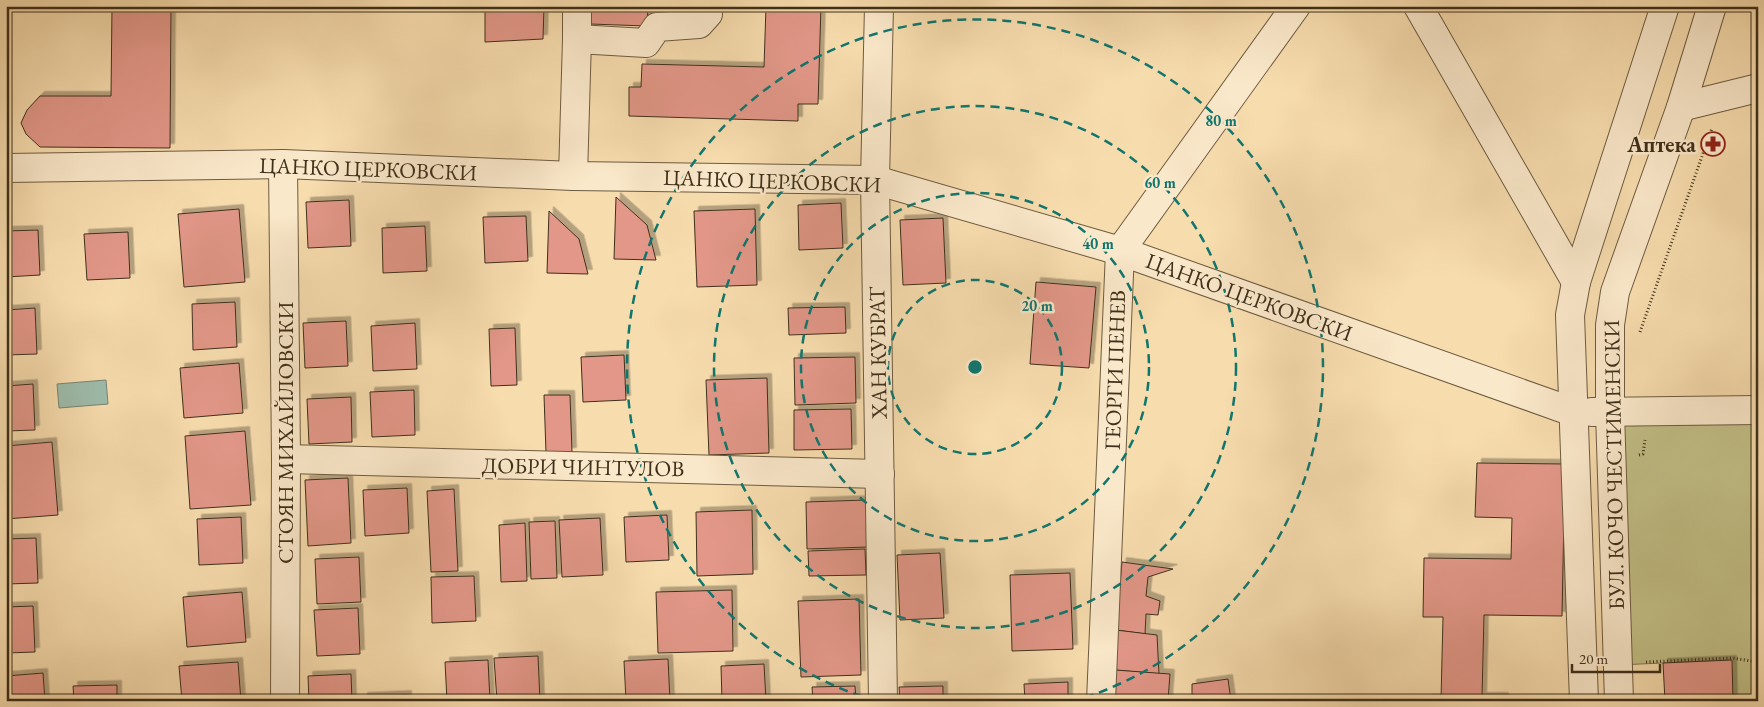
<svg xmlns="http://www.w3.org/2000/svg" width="1764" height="707" font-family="'EB Garamond',serif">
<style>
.green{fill:#c2bf86;stroke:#807850}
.water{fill:#9dbcab;stroke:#778471}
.building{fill:#e29788;stroke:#3f301b;filter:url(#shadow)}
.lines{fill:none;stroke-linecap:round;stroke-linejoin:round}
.minor-casing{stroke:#6d5b40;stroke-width:30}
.path{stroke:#3f301b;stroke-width:3;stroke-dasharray:1 2.5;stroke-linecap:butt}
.minor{stroke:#fae8ca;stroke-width:28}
.ring{fill:none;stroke:#0f766e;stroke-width:2.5;stroke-dasharray:9 6}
.labels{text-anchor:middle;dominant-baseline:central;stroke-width:5;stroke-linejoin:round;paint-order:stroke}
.poi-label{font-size:22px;font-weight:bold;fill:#3f301b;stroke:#fae8ca;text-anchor:end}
.street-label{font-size:22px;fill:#3f301b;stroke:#fae8ca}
.centre{fill:#0f766e;stroke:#fae8ca;stroke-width:2.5}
.ring-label{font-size:15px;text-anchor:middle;font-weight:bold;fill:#0f766e;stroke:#fae8ca;stroke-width:5;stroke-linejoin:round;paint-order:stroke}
</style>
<defs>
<filter id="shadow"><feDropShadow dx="4.5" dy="-4.5" stdDeviation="0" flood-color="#0004"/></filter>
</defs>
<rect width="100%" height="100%" fill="#f7dcad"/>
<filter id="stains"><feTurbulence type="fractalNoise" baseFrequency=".004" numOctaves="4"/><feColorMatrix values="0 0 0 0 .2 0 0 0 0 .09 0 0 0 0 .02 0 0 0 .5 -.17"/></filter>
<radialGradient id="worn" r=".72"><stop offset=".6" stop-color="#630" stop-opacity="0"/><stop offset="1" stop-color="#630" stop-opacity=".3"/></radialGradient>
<polygon class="green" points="1758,410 1758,701 1733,701 1731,660 1618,665 1610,412"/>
<polygon class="water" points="106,380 108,404 59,408 57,384"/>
<g class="building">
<polygon points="112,6 171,6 170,148 40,147 26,134 21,123 27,110 40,96 111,96"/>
<polygon points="485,6 544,6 543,39 485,42"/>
<polygon points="590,6 648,6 647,26 590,24"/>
<polygon points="766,6 821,6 818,104 798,104 798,121 629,116 629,87 641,87 642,64 764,67"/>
<polygon points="616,197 647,225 656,260 614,259"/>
<polygon points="349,200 351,246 308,248 306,202"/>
<polygon points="841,203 843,248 799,250 798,205"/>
<polygon points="239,209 245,282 184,287 178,214"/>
<polygon points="755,209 757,285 697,287 694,211"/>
<polygon points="549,211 579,239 588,274 547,273"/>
<polygon points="526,216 528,261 485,263 483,217"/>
<polygon points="943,218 946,283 903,285 900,220"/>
<polygon points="425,226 427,271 383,273 382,228"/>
<polygon points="38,230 40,275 6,277 6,231"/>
<polygon points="128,232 130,278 87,280 84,234"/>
<polygon points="1036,282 1096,287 1089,368 1030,364"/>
<polygon points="235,302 237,347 193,350 192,304"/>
<polygon points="845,307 846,333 789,335 788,308"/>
<polygon points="35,308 37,354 6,355 6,310"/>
<polygon points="346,321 348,366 305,368 303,323"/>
<polygon points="415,323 417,369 373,371 371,326"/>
<polygon points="515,328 517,385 491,386 489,329"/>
<polygon points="624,355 626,400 583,402 581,357"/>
<polygon points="855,357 856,403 795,405 794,358"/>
<polygon points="239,363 243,413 184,418 180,368"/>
<polygon points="767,378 769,453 709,455 706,380"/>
<polygon points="33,384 35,430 6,431 6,386"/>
<polygon points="414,390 415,435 372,437 370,392"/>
<polygon points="544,395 570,395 572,452 546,453"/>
<polygon points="351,397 352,442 309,444 307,399"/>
<polygon points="851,409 852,449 794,450 794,410"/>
<polygon points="245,431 251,505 190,509 185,436"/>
<polygon points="52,442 58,515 6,519 6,446"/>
<polygon points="1754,449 1758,449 1758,567 1757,567"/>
<polygon points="1477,463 1565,464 1562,616 1484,615 1482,697 1504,697 1504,701 1428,701 1428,699 1441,699 1443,617 1423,617 1424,558 1511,559 1512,518 1475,517"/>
<polygon points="348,478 351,543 308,546 305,480"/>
<polygon points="407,488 409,533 365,536 363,490"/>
<polygon points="454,489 458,571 431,572 427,491"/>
<polygon points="867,500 868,547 807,549 806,502"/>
<polygon points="752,510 753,574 697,576 696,512"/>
<polygon points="667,515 669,560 626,562 624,517"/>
<polygon points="241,517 243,563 199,565 197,519"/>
<polygon points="600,518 603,575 562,577 559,520"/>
<polygon points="555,521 557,578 531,579 529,522"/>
<polygon points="525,523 527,581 501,582 499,525"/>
<polygon points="36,538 38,583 6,584 6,539"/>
<polygon points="865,549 866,575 809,576 808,551"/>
<polygon points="940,553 944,618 900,620 897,555"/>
<polygon points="359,557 361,602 317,604 315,559"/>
<polygon points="1122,562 1173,569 1148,577 1146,596 1160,601 1158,615 1146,614 1145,634 1116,630"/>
<polygon points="1070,573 1073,649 1012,651 1010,575"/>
<polygon points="474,576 476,621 432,623 431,577"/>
<polygon points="732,590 733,651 658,653 656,592"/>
<polygon points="242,592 246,642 187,647 183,597"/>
<polygon points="859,599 861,675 801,677 798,601"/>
<polygon points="33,606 35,652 6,653 6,607"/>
<polygon points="358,608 360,654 317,656 314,610"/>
<polygon points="1116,630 1157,635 1159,674 1115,670"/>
<polygon points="538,656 540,701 497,701 494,658"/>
<polygon points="668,659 670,701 626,701 624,661"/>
<polygon points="488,660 490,701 447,701 445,662"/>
<polygon points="1732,660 1733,701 1665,701 1663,663"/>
<polygon points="238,662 241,701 182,701 179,666"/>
<polygon points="764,664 766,701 722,701 721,666"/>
<polygon points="1115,670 1170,674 1168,701 1113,701"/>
<polygon points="43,673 45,701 6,701 6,676"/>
<polygon points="351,674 352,701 309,701 308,676"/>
<polygon points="1228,679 1231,701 1192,701 1192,684"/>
<polygon points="1068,682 1068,701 1025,701 1024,684"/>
<polygon points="117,685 117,701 74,701 73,686"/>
<polygon points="855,686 856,701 813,701 812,687"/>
<polygon points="943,686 943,701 900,701 899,687"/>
<polygon points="407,695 407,701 363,701 363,697"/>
</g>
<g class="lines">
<g class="minor-casing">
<g id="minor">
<polyline points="879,6 875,180 883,701"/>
<polyline points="1418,6 1576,282"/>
<polyline points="577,39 646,43 657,27 699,24 708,14 708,6"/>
<polyline points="1681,107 1758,88"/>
<polyline points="283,164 286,459 285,701"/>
<polyline points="6,168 283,164 573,176 875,180 1120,251 1562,408"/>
<polyline points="573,176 577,39 577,6"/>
<polyline points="1592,412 1758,410"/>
<polyline points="286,459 880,474"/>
<polyline points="1101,701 1120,251 1296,6"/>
<polyline points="1584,701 1570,315 1576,282 1665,6"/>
<polyline points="1619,701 1610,412 1610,325 1615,292 1681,107 1712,6"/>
</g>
</g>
<g class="path">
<polyline points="1640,332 1712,128"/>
<polyline points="1639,455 1643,454 1645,440"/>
<polyline points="1646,662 1732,658 1758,662"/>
</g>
<use href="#minor" class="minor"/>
</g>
<g class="ring">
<circle cx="975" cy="367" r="87"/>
<circle cx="975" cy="367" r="174"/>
<circle cx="975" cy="367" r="261"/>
<path d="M876 701A348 348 0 1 1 1074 701"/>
</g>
<defs>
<g id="pharmacy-ring" transform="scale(1.25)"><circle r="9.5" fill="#fae8ca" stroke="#8f2418" stroke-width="1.5"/><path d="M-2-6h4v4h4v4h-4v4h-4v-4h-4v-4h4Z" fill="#8f2418"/></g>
</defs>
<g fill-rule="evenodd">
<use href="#pharmacy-ring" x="1713" y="144"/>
</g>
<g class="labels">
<g class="poi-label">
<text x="1696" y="144">Аптека</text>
</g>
<g class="street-label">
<text transform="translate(368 169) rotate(2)">ЦАНКО ЦЕРКОВСКИ</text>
<text transform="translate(772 181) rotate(2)">ЦАНКО ЦЕРКОВСКИ</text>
<text transform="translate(1249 297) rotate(20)">ЦАНКО ЦЕРКОВСКИ</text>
<text transform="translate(878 353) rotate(-91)">ХАН КУБРАТ</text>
<text transform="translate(1115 370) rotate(-88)">ГЕОРГИ ПЕНЕВ</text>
<text transform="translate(285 433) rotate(-90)">СТОЯН МИХАЙЛОВСКИ</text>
<text transform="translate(1614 465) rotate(-91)">БУЛ. КОЧО ЧЕСТИМЕНСКИ</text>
<text transform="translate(583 467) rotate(1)">ДОБРИ ЧИНТУЛОВ</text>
</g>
</g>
<circle cx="975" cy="367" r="8" class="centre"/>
<g class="ring-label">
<text x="1221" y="126">80 m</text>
<text x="1160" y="188">60 m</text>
<text x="1098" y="249">40 m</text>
<text x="1037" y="311">20 m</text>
</g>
<rect width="1764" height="707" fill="none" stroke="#f7dcad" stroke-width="25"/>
<rect x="8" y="8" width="1749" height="692" fill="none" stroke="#3f301b" stroke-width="2.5"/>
<rect x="12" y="12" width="1739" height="682" fill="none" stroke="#3f301b"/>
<path d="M1572 664v8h88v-8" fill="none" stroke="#3f301b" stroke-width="2.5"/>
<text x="1579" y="664" font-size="15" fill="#3f301b" stroke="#fae8ca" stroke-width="4" paint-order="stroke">20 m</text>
<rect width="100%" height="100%" filter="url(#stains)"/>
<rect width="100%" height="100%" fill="url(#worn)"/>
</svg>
